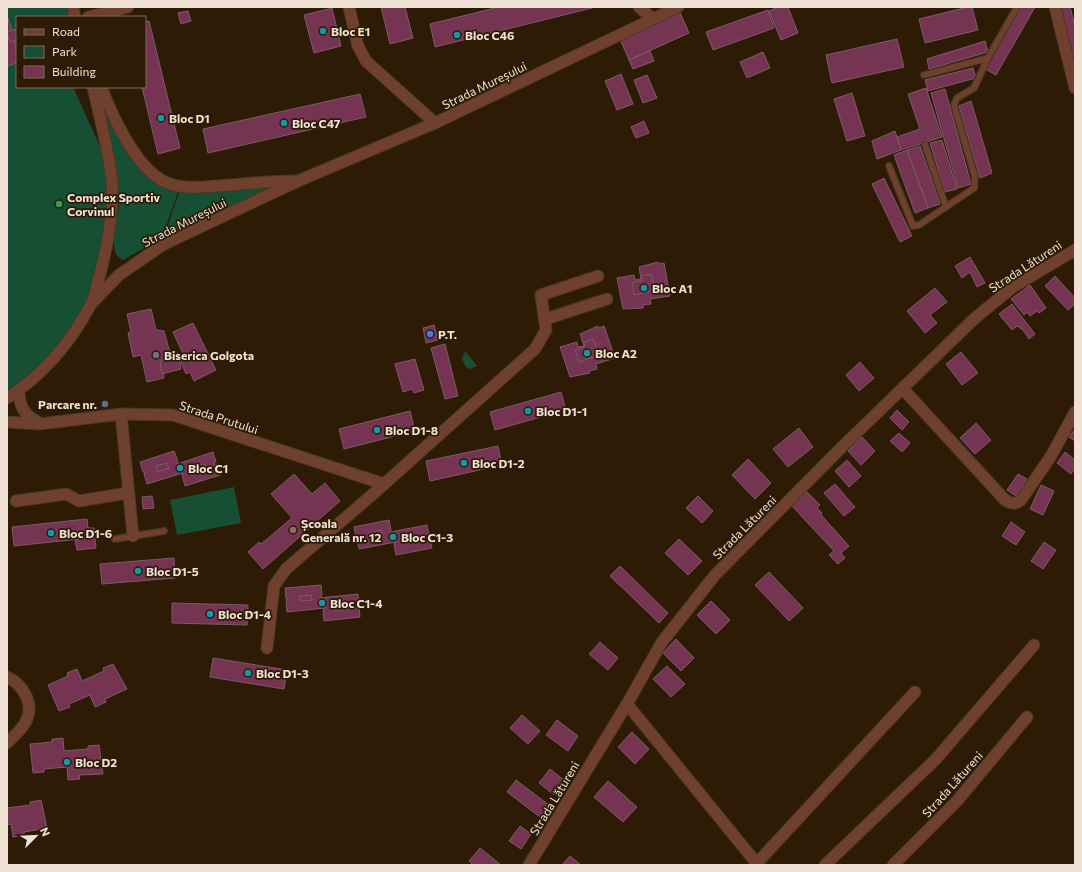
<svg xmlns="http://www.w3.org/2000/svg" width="1082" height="872" font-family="Commissioner,sans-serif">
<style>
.green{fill:#164f34}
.building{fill:#763453;stroke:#7b5b68}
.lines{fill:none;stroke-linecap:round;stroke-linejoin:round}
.service-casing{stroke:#483722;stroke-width:8}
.minor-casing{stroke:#483722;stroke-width:13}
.service{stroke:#6f402e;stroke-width:5.5}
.minor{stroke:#6f402e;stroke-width:11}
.culture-dot{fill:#0f9aa8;stroke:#2d1b05;stroke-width:1.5}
.leisure-dot{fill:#2e9e5b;stroke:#2d1b05;stroke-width:1.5}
.shop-dot{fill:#3f7fe0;stroke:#2d1b05;stroke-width:1.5}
.worship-dot{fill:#6b7280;stroke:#2d1b05;stroke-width:1.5}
.service-dot{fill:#5c6f8a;stroke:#2d1b05;stroke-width:1.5}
.education-dot{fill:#8d6e63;stroke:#2d1b05;stroke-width:1.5}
.labels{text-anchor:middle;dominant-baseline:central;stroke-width:3.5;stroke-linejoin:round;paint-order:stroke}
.poi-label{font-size:12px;font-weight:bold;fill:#efe2d5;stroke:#2d1b05;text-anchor:start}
.street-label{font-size:12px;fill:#efe2d5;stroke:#2d1b05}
</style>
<rect width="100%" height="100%" fill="#2d1b05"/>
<g class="green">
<polygon points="7,7 73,7 75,17 17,17 17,87 73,87 110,168 112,183 100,274 68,340 7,398"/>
<path d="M98,91C110,115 128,163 150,179C158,186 168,187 179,189L162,238L123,260C105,253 119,218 119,203C119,165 106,127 98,91Z"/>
<polygon points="270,187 270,189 164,237 180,189"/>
<polygon points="465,351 477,366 470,369 466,367 462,359"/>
<polygon points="234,487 241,523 177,535 170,500"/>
</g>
<g class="building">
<polygon points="381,7 405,7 413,38 390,44"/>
<polygon points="499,7 592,7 592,8 435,47 430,24"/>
<polygon points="778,7 788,7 798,33 781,40 769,11"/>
<polygon points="968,7 972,7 978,30 925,43 919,19"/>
<polygon points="1021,7 1035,7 996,75 985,69"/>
<polygon points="1060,7 1070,7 1075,26 1075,62"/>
<polygon points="332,8 341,46 314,53 304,15"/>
<polygon points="679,10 689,33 629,60 619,37"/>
<polygon points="768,10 774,28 713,50 706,32"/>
<polygon points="188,11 191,21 181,24 178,13"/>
<polygon points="7,15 12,31 7,32 10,42 14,41 17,50 17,63 7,66"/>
<polygon points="149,21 180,148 158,154 142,87 145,87 145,22"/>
<polygon points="16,29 17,40 10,42 7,32"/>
<polygon points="897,39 904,67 832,83 826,55"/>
<polygon points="985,41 988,52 929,69 927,59"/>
<polygon points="650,51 654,61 633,69 629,60"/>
<polygon points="763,52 770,68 747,78 740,62"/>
<polygon points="973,68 976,78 928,91 925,80"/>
<polygon points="621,74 633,104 617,110 605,81"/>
<polygon points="647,75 657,98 643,103 634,80"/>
<polygon points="926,88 942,137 901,150 897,137 920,129 908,94"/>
<polygon points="945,89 971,184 958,188 931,93"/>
<polygon points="852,93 865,136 847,141 834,99"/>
<polygon points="360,94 366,117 208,153 203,129"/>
<polygon points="971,101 992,173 980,178 959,106"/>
<polygon points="644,121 649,133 636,138 631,127"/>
<polygon points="895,131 901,150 877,159 872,141"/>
<polygon points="942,140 957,189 945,192 930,143"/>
<polygon points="920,146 940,204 928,208 907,150"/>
<polygon points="907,150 928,208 915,213 894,155"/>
<polygon points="884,178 912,236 900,242 872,184"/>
<polygon points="970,257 985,283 977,287 970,272 962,278 955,266"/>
<polygon points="658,262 659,264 664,263 670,296 650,299 651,304 643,305 643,308 623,309 617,278 634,275 635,280 641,279 639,267"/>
<polygon points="651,274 655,290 634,295 632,283 642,280 641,276"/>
<polygon points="1055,276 1075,298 1075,304 1068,310 1045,286"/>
<polygon points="1030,285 1046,308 1039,313 1037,311 1030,316 1027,312 1024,315 1011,299"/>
<polygon points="935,288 947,302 930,315 937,323 925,333 907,311"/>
<polygon points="1012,304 1035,334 1029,339 1023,330 1017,326 1012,330 999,314"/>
<polygon points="151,309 156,330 164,331 170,353 160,362 164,378 147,382 141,355 133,357 128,333 131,332 127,314"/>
<polygon points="193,323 216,370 194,381 190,372 186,374 180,360 185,358 173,332"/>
<polygon points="434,325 438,340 426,343 423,328"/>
<polygon points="598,326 599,328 604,326 615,358 596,364 597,369 589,371 590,373 570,377 560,347 577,342 578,347 584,346 580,334"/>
<polygon points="593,339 599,355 579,362 575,350 585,346 584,342"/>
<polygon points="445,344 458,396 445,399 431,348"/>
<polygon points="961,352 978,373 962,385 946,364"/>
<polygon points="169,354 178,354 181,369 162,374 160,362"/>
<polygon points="415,359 424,390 414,393 412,389 403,392 395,364"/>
<polygon points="860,362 874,378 859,391 846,375"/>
<polygon points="561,392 566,410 495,430 490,412"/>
<polygon points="897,410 909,422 902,430 890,418"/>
<polygon points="410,411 415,431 344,449 339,429"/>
<polygon points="976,423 991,440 975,454 960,438"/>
<polygon points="799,428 813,447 788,467 773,449"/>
<polygon points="1075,429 1075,441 1069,437"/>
<polygon points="899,433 910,443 902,452 890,441"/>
<polygon points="862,437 875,451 861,465 848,451"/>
<polygon points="498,446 502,465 430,481 426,461"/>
<polygon points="174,451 178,461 177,464 213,452 216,462 214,463 214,465 217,464 220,475 185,486 182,475 183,473 147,484 144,474 146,473 143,472 140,462"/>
<polygon points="1065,452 1075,460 1075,468 1071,474 1057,463"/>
<polygon points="748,459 771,483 755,499 732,475"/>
<polygon points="847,460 861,476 849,487 835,471"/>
<polygon points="167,463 169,468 157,472 156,466"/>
<polygon points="205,464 207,469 194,474 192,468"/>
<polygon points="294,474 312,494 325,483 340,501 263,569 248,552 259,542 261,544 292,518 271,494"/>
<polygon points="1018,474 1027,479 1016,496 1007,490"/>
<polygon points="835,484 855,507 844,516 824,493"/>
<polygon points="1041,485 1054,491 1043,515 1030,509"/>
<polygon points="807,492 820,505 817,508 822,513 821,515 849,546 841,553 845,558 838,564 829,555 834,551 792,506"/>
<polygon points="152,496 154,508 143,509 142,497"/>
<polygon points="698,496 713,511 702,523 686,508"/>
<polygon points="87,519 89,538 14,546 12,527"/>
<polygon points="389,520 391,530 390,532 427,525 429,535 427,536 428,538 430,537 432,548 396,555 394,544 396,542 359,549 357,539 359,538 358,537 356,537 354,527"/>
<polygon points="1011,522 1025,532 1016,545 1002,536"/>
<polygon points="88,528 94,528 96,548 77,550 75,540 89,538"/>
<polygon points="381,530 382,536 370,538 369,533"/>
<polygon points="418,535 420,541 406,544 405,538"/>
<polygon points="679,539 702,561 688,575 665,553"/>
<polygon points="1044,542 1056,550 1043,569 1031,561"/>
<polygon points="174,558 175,578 102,584 100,564"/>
<polygon points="620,566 668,613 659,623 610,576"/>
<polygon points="769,572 803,608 789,621 755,585"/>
<polygon points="321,585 322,595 320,598 358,594 359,604 357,605 357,607 359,606 360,617 324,621 323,610 325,608 287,612 286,601 288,599 286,599 285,588"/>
<polygon points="311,595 312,600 300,601 299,596"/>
<polygon points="711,601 730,620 716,634 697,615"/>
<polygon points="172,603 248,605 247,625 172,623"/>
<polygon points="348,603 349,609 335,611 334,605"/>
<polygon points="676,639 694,658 681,671 663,653"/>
<polygon points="600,642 618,658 608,670 589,654"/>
<polygon points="213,658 287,670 284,689 210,677"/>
<polygon points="113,664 127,689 105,699 106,702 95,707 90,695 69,704 70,707 59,711 48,685 68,676 67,673 77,669 82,681 104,671 103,668"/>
<polygon points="667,666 685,684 671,697 653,679"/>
<polygon points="522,715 540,731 528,744 510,728"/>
<polygon points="557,720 578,736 568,751 546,735"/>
<polygon points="632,732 649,749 635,764 618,747"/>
<polygon points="63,738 64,751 88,749 88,746 99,745 103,774 79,775 80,779 68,780 67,767 44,769 44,772 33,773 30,744 52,742 52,739"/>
<polygon points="550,769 565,781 554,795 539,783"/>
<polygon points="516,780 549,805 540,817 507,792"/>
<polygon points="608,781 637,807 623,822 594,797"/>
<polygon points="41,800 47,828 24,832 24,835 13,837 11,824 7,825 7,808 30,805 30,802"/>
<polygon points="520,826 531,834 521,849 509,841"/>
<polygon points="480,848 501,865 473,865 469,861"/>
<polygon points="570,856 581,865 562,865"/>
</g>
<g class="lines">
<g class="service-casing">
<g id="service">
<polyline points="924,75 988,58 1017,7"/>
<polyline points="925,145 946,207"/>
<polyline points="889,166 913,226 919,225 974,188 975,177 954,105 957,98 974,88 988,58"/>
<polyline points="115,539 164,531"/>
</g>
</g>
<g class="minor-casing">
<g id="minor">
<polyline points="73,7 75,17"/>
<polyline points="349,7 358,46 366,61 435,123"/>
<polyline points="639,7 653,19"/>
<polyline points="1055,7 1075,88"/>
<polyline points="88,17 128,7"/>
<path d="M101,87C113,117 137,173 170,184C189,190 210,186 230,185C251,183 272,181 294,181"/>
<polyline points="92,303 119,275 164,244 298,181 435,123 678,7"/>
<polyline points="546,319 607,299"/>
<path d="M903,389L1005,500C1012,504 1015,505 1021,500L1051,456L1075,412"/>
<path d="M19,390C19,406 24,415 38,422"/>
<path d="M7,398C43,375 71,342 91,304C95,297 96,288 98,281C107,249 114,215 112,182C109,150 100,119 93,87"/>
<polyline points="121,414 133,536"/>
<polyline points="7,422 40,424 121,414 173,415 384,484"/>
<polyline points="16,501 66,494 79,501 128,493"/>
<polyline points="267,648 274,586 286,569 373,494 535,349 546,330 541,295 598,276"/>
<path d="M7,677C22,684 34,702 27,719C23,729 14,736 7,743"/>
<polyline points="627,704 758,865"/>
<polyline points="757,863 915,692"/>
<polyline points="529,865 627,704 662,642 715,575 842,447 975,318 1013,287 1075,250"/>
<polyline points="825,865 936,759 1034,645"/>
<polyline points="893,865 957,801 1027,717"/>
</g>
</g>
<use href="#service" class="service"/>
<use href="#minor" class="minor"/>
</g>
<g class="culture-dot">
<circle cx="323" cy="31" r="4"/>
<circle cx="457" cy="35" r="4"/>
<circle cx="161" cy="118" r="4"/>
<circle cx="284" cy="123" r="4"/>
<circle cx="644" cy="288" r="4"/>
<circle cx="587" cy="353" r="4"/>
<circle cx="528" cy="411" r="4"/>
<circle cx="377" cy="430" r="4"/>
<circle cx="464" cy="463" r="4"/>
<circle cx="180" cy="468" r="4"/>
<circle cx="51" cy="533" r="4"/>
<circle cx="393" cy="537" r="4"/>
<circle cx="138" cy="571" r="4"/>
<circle cx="322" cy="603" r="4"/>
<circle cx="210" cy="614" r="4"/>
<circle cx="248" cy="673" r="4"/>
<circle cx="67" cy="762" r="4"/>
</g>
<circle class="leisure-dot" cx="59" cy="204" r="4"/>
<circle class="shop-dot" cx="430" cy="334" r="4"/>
<circle class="worship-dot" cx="156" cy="355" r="4"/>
<circle class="service-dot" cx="105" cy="404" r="4"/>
<circle class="education-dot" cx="293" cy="530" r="4"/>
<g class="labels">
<g class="poi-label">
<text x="331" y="31">Bloc E1</text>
<text x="465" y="35">Bloc C46</text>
<text x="169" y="118">Bloc D1</text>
<text x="292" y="123">Bloc C47</text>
<text x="67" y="197">Complex Sportiv<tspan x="67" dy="14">Corvinul</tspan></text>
<text x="652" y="288">Bloc A1</text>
<text x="438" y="334">P.T.</text>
<text x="595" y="353">Bloc A2</text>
<text x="164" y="355">Biserica Golgota</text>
<text x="97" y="404" text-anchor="end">Parcare nr.</text>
<text x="536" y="411">Bloc D1-1</text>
<text x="385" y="430">Bloc D1-8</text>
<text x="472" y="463">Bloc D1-2</text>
<text x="188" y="468">Bloc C1</text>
<text x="301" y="523">Școala<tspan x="301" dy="14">Generală nr. 12</tspan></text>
<text x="59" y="533">Bloc D1-6</text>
<text x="401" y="537">Bloc C1-3</text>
<text x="146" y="571">Bloc D1-5</text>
<text x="330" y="603">Bloc C1-4</text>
<text x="218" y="614">Bloc D1-4</text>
<text x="256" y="673">Bloc D1-3</text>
<text x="75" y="762">Bloc D2</text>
</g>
<g class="street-label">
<text transform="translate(484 85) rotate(-26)">Strada Mureșului</text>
<text transform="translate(184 222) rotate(-27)">Strada Mureșului</text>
<text transform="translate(1025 266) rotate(-33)">Strada Lătureni</text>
<text transform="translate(219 417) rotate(18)">Strada Prutului</text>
<text transform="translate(744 527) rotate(-45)">Strada Lătureni</text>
<text transform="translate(952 784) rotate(-48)">Strada Lătureni</text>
<text transform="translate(554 798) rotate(-59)">Strada Lătureni</text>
</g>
</g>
<rect width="1082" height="872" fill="none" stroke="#efe2d5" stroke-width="16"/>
<rect x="16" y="16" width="130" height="72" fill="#2d1b05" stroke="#7b6b58"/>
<rect x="24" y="29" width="20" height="6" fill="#6f402e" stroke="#7b6b58"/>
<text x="52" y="36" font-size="12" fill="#efe2d5">Road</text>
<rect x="24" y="46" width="20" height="12" fill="#164f34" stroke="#7b6b58"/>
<text x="52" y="56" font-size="12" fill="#efe2d5">Park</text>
<rect x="24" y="66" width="20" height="12" fill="#763453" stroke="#7b6b58"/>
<text x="52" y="76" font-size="12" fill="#efe2d5">Building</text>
<g transform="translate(36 836) rotate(66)" stroke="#2d1b05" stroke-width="3" paint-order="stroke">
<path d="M0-3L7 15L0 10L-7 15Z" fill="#efe2d5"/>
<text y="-6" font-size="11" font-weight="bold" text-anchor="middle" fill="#efe2d5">N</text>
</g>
</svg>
